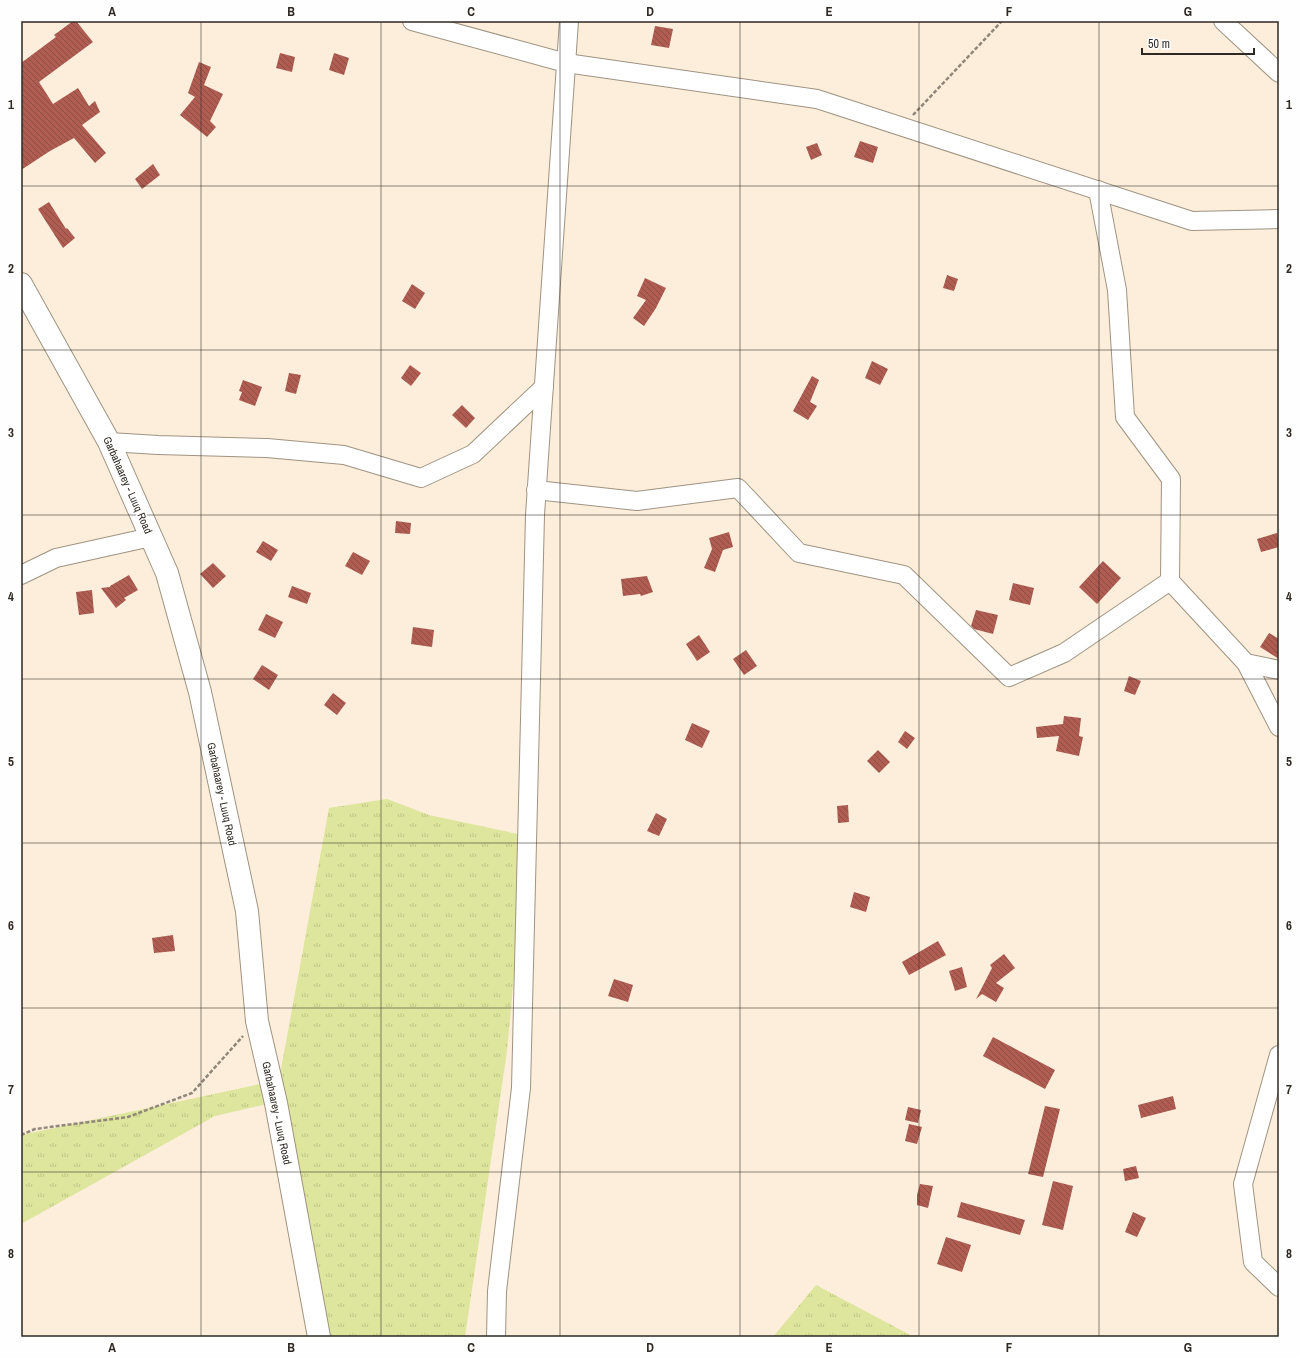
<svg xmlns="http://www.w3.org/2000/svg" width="1300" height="1358" font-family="'Archivo Narrow',sans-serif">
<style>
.grass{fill:url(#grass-tufts)}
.building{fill:url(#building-back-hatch)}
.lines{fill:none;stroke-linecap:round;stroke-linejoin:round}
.minor-casing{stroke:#9f9382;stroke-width:20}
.tertiary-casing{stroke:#9f9382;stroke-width:24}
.path{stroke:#90877a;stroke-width:2.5;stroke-dasharray:4 2;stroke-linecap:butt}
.minor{stroke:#fff;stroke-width:18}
.tertiary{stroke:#fff;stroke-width:22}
.grid{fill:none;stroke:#2e2922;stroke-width:1;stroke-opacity:0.55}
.labels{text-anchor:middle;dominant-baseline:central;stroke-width:3;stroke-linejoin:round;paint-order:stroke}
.street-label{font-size:11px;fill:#2e2922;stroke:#fefefe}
.neatline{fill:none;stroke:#2e2922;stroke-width:1.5}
.grid-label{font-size:13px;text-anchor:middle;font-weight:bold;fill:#2e2922}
</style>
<defs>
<pattern id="grass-tufts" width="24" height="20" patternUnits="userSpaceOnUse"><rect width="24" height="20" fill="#dde69c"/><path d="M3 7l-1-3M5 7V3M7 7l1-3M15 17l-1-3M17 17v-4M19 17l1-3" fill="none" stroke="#bec586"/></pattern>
<pattern id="building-back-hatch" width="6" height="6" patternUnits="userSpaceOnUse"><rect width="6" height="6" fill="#af5d53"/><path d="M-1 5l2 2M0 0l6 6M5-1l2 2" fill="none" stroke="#8f4d44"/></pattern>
</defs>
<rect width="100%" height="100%" fill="#fceedb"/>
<g class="grass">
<polygon points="387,799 429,815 527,836 507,1051 465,1337 310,1337 267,1104 215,1116 21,1224 21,1135 279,1080 329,808"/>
<polygon points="816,1285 914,1337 773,1337"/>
</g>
<g class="building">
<polygon points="73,21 76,21 93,42 39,82 53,104 78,88 89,106 95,101 100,112 82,125 106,153 95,163 74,138 50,151 21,170 21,63 56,37 54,35"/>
<polygon points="655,26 673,29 669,48 651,45"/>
<polygon points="280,53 295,57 292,72 276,68"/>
<polygon points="334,53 349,58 344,75 329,70"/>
<polygon points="199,62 211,67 204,85 223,94 210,121 216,127 207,137 180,115 195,97 188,93"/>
<polygon points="860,141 878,147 873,163 854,157"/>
<polygon points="817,143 822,155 811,160 806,147"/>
<polygon points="153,164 160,175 142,189 135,179"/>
<polygon points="49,202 66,229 67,228 75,238 63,248 38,209"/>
<polygon points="947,275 958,279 954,291 943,288"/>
<polygon points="645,278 666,288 656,308 644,326 633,318 646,300 637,296"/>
<polygon points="412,284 425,293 415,309 402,301"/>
<polygon points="872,361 888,369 880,385 865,378"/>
<polygon points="410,365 421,373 411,386 401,378"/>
<polygon points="289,373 301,375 296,394 285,391"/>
<polygon points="812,376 819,380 810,402 817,406 808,420 793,411"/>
<polygon points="243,380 262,387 255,406 239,400 242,392 239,391"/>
<polygon points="462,405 475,418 466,428 452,415"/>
<polygon points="396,521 411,523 410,534 395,533"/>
<polygon points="729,532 733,547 723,550 715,572 704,568 712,549 709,538"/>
<polygon points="1277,533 1279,547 1261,552 1257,539"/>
<polygon points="263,541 278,550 271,561 256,552"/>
<polygon points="353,552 370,561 362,575 345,566"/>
<polygon points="1103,561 1121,578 1097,604 1079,587"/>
<polygon points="213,563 226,576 213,588 200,574"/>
<polygon points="129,575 138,590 124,598 126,600 116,608 101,588 110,587 110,586"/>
<polygon points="647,576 653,592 641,596 640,594 623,596 621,579"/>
<polygon points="1013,583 1034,588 1030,605 1009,600"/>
<polygon points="292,586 311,593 307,604 288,597"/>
<polygon points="92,590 94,613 79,615 76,592"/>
<polygon points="976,610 998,615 993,634 974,629 971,626"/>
<polygon points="266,614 283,622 275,638 258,630"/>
<polygon points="413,627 434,630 432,647 411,644"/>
<polygon points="1269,633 1279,639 1279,659 1260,647"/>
<polygon points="699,635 710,652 697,661 686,644"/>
<polygon points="746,650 757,666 744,675 733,659"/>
<polygon points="262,665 278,675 269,690 253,679"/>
<polygon points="1129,676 1141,681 1135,695 1124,691"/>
<polygon points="333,693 346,703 337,715 324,705"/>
<polygon points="1064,716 1081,718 1079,736 1083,737 1079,756 1056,751 1059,736 1037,738 1036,727 1063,724"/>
<polygon points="692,723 710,731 702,748 685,740"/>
<polygon points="905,731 915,738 907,749 898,742"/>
<polygon points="878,750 890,762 879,773 867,761"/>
<polygon points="848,805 849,822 838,823 837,806"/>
<polygon points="656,813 667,819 659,836 647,831"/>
<polygon points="854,892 870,897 866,912 850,907"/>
<polygon points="173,935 175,951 154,953 152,938"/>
<polygon points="938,941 946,955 909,975 902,962"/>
<polygon points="1004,954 1015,968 996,983 1004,988 996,1002 982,994 976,999 992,968 990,965"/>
<polygon points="962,967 967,987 955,991 949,971"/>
<polygon points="614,979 633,985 628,1002 608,996"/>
<polygon points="993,1037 1055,1070 1045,1089 983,1056"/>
<polygon points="1173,1096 1176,1109 1141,1118 1138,1105"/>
<polygon points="1045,1106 1060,1109 1043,1177 1028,1174"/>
<polygon points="908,1107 921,1110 918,1123 905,1120"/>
<polygon points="909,1124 922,1127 917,1144 905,1141"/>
<polygon points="1136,1166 1139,1178 1125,1181 1123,1169"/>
<polygon points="1053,1181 1073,1186 1063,1230 1042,1225"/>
<polygon points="920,1184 933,1186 928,1208 917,1205 917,1195"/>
<polygon points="961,1202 1025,1220 1020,1235 957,1217"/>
<polygon points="1133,1212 1146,1218 1137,1237 1125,1232"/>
<polygon points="946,1237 971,1245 962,1272 937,1264"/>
</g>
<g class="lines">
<g class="minor-casing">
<g id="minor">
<polyline points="412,21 566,63 817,99 1192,221 1279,219"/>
<polyline points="1223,21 1279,73"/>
<polyline points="1098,190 1117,290 1125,417 1171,479 1170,581"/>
<polyline points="109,442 158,445 267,448 344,455 421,478 473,454 544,387"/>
<polyline points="536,490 637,501 738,488 799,553 904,575 1009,677 1064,653 1170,581 1246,663 1279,670"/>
<polyline points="21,575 56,558 151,537"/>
<polyline points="1246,663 1279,727"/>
<polyline points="1279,1055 1243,1184 1253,1262 1279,1287"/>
<polyline points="496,1337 497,1291 521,1088 535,515 569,21"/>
</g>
</g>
<g class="tertiary-casing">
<polyline id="tertiary" points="21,284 109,442 167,573 200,692 247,911 257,1021 276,1103 319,1337"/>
</g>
<g class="path">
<polyline points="913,115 1002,21"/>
<polyline points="21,1135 35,1129 128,1117 192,1093 243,1036"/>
</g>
<use href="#minor" class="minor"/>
<use href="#tertiary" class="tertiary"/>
</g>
<path class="grid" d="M201,21V1337M381,21V1337M560,21V1337M740,21V1337M919,21V1337M1099,21V1337M21,186H1279M21,350H1279M21,515H1279M21,679H1279M21,843H1279M21,1008H1279M21,1172H1279"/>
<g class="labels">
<g class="street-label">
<text transform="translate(128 485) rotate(66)">Garbahaarey - Luuq Road</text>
<text transform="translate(222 794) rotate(78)">Garbahaarey - Luuq Road</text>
<text transform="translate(277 1113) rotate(78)">Garbahaarey - Luuq Road</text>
</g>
</g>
<rect width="1300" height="1358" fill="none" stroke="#fefefe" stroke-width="44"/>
<path d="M1142 48v6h112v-6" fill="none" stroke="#2e2922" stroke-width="2"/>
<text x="1148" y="48" font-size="12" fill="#2e2922" stroke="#fefefe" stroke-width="3" paint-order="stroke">50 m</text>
<rect x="22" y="22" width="1256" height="1314" class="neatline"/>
<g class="grid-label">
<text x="112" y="16">A</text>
<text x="291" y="16">B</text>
<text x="471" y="16">C</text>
<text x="650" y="16">D</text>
<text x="829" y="16">E</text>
<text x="1009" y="16">F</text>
<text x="1188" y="16">G</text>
<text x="11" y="109">1</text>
<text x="1289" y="109">1</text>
<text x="11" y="273">2</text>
<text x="1289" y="273">2</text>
<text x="11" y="437">3</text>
<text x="1289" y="437">3</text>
<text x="11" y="601">4</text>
<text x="1289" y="601">4</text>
<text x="11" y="766">5</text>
<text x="1289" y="766">5</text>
<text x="11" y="930">6</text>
<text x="1289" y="930">6</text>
<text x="11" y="1094">7</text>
<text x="1289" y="1094">7</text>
<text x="11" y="1258">8</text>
<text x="1289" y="1258">8</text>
<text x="112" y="1352">A</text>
<text x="291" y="1352">B</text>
<text x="471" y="1352">C</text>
<text x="650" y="1352">D</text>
<text x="829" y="1352">E</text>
<text x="1009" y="1352">F</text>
<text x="1188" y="1352">G</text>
</g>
</svg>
